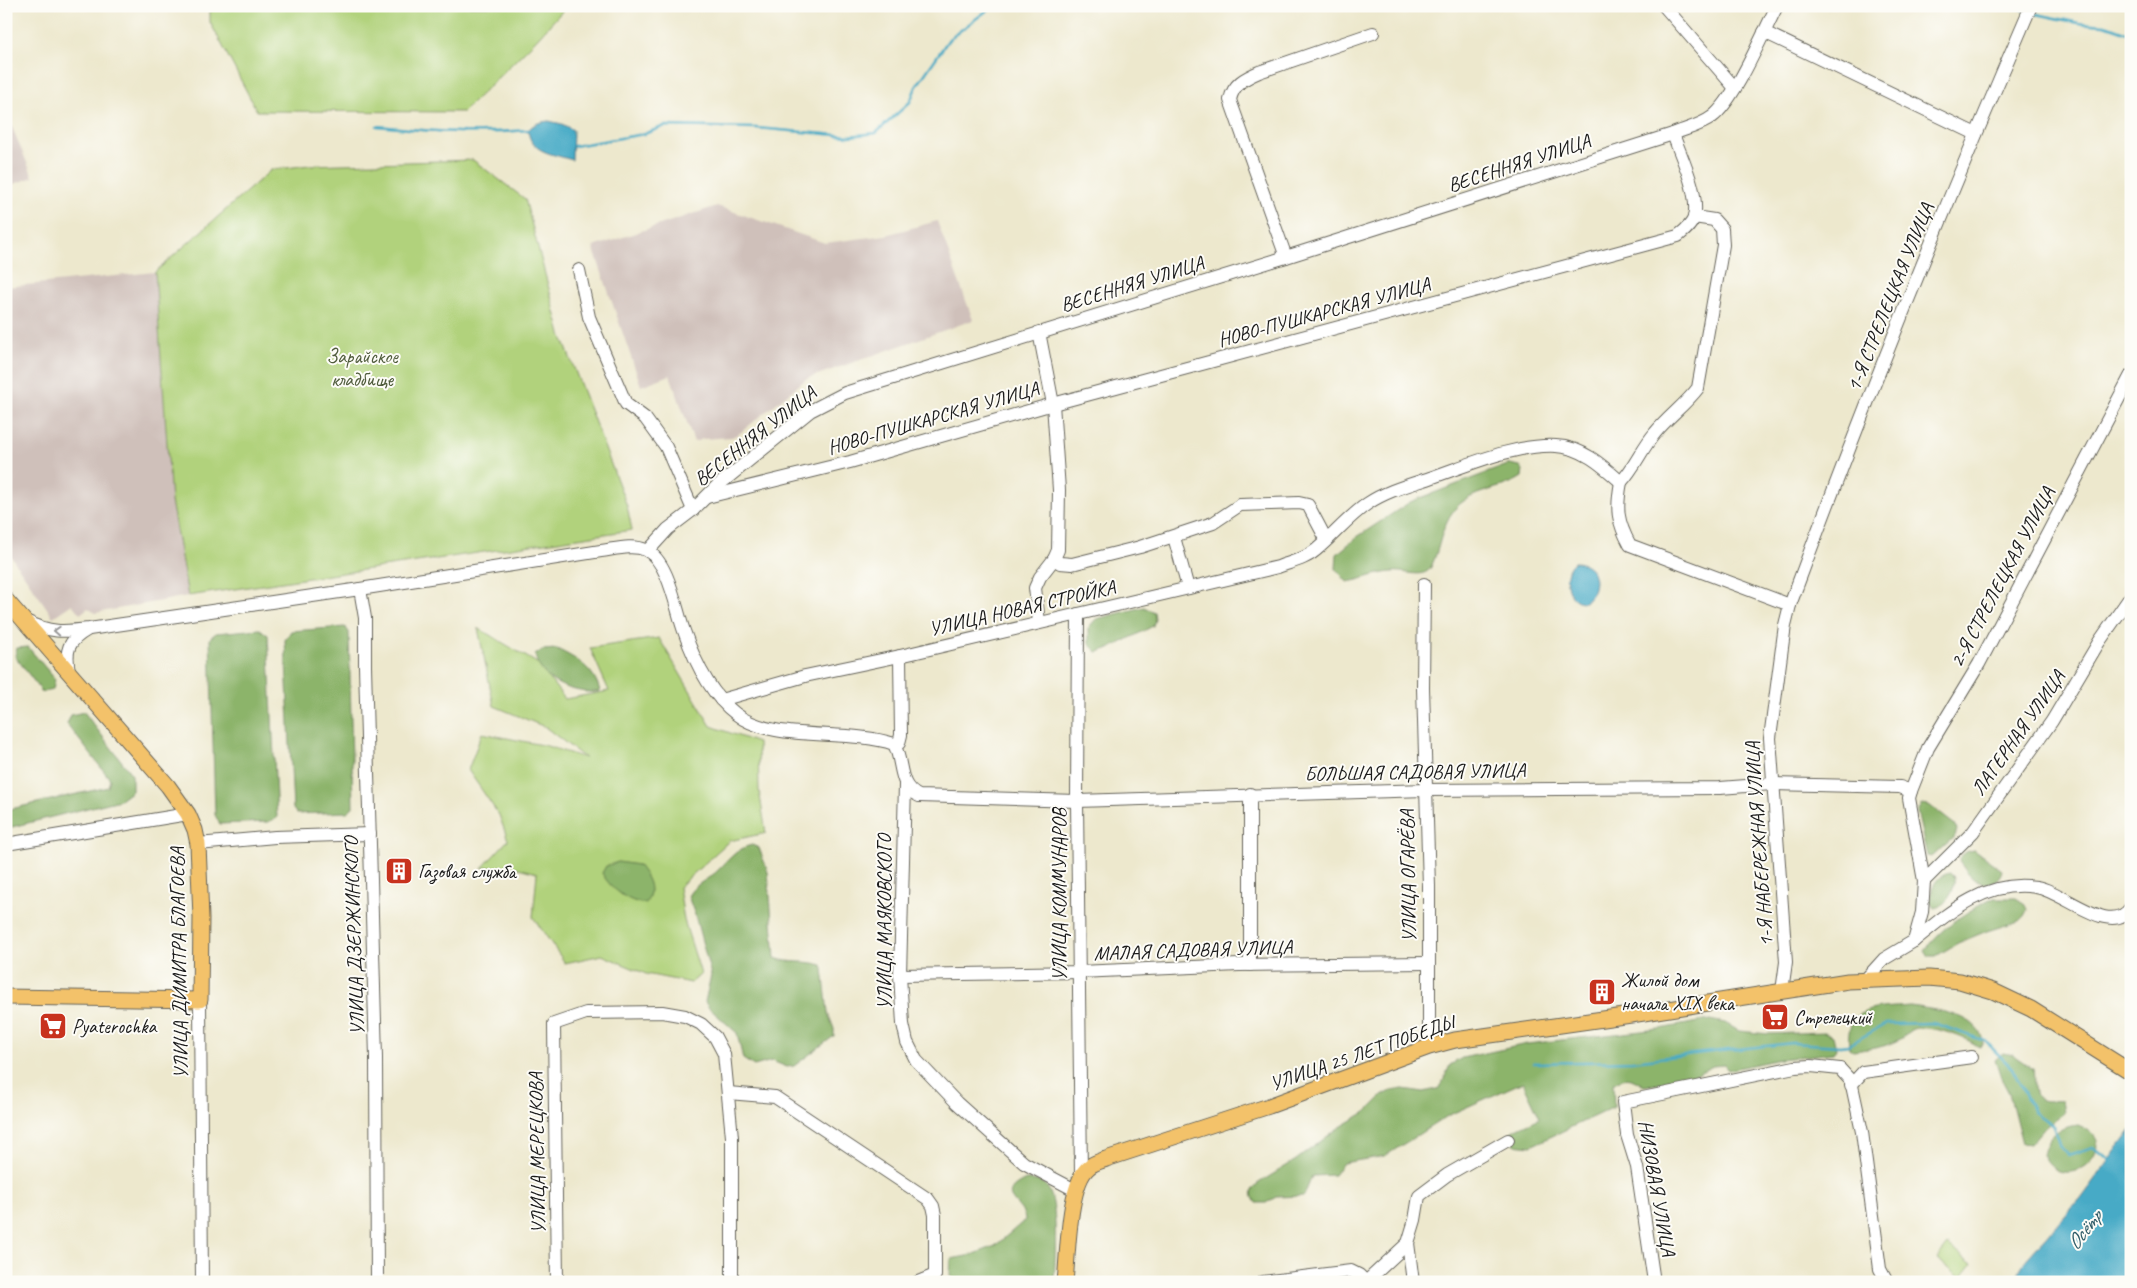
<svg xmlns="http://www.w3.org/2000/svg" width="2137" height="1288" font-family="Caveat,sans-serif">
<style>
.industrial{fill:#cfc0ba}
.green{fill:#b1d27b;stroke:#66774c}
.forest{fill:#8cb46b;stroke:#546844}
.water{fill:#46aac6;stroke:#316371}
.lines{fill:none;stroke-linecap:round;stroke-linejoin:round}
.stream{stroke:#46aac6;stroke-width:2.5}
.minor-casing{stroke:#65635a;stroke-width:14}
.major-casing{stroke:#65635a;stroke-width:17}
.minor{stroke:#fff;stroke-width:12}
.major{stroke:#f3c26a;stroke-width:15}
.oneway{stroke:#999}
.labels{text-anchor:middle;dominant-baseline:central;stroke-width:4;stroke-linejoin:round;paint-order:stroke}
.street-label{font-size:20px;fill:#1c1c1c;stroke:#fdfcf7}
.park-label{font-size:20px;fill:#505c3d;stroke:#fdfcf7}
.poi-label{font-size:20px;fill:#1c1c1c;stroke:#fdfcf7;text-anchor:start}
.water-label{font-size:21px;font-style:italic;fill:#2f5c68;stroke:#fdfcf7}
</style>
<rect width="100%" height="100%" fill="#fdfcf7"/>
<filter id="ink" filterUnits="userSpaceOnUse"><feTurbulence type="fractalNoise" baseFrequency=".02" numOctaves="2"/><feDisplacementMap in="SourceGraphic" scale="10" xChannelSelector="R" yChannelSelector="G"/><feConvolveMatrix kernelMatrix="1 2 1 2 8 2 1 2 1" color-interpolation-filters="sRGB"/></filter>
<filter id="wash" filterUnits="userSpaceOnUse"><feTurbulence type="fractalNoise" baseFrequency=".0096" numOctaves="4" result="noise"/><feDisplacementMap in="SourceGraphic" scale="20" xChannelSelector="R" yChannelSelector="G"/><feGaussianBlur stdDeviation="1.12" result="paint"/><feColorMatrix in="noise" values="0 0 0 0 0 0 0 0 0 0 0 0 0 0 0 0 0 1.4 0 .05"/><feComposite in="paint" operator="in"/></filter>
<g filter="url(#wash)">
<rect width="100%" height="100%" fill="#ede8cd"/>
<g class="industrial">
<polygon points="6,113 33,177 6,187"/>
<polygon points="717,206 825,243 886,235 937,221 973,320 806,379 740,433 732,437 703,439 694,442 670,375 641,386 593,247"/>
<polygon points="155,272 171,501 188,596 95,613 88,608 80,614 72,604 53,617 6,549 6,287"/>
</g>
<g class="green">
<polygon points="210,6 567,6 534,42 463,112 257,111 210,22"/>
<polygon points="473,160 525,199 561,334 627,506 632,530 188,596 171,501 155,272 271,170 309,165"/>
<polygon points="478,628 537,663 565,699 609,691 590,648 659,638 711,726 758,743 759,790 766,833 729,841 679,887 684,920 701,974 691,983 646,974 602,955 565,963 533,917 537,873 511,866 482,868 508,840 499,815 468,770 482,733 547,746 585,758 545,727 494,706"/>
<polygon points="1948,1245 1972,1264 1961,1278 1937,1259"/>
</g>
<g class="forest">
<path d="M1510,464L1520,466L1523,471L1522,477C1501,491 1471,489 1454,510C1441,526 1440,549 1431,567C1424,580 1404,570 1392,572C1376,573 1362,580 1347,582L1336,569L1337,554L1357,537L1410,502Z"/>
<polygon points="1144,607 1154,612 1155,619 1153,626 1111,648 1097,652 1089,644 1089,627 1096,619"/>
<polygon points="345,627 349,632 353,807 347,812 297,814 293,809 285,640 291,631"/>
<polygon points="260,629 268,635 277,818 268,822 220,824 215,815 210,638 216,633"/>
<polygon points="28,647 55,679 53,690 42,692 15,656 17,648"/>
<path d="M557,649C577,659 594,668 600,691C593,693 587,692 580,691C559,687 540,677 535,655L542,650Z"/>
<polygon points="84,712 132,775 132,791 120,800 8,828 6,827 6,810 108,787 110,779 67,724 71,715"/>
<polygon points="1922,804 1929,805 1955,825 1957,830 1955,836 1932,857 1927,856 1917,811"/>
<path d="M752,845L759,848L768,872L775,958C790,964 807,960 822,965L823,969L828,1013L834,1029V1036L794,1066L787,1067L772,1061L754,1066L743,1059L737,1033L709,1008L705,1002L711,975L695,915L688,896C694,885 705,881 715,873C727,862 736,848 752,845Z"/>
<path d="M1974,850L2002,870C2000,881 1987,887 1977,881C1970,878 1965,869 1960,863V857L1966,852Z"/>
<path d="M618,862L638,865C647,877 655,888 646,903C629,904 609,887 602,873L606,866Z"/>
<path d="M1950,873L1954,877C1956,889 1947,906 1934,908L1930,902C1931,888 1935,876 1950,873Z"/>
<path d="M1994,898H2016L2025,904L2027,910L2024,916L2019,921L1987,931L1958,943L1936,956H1929L1925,950C1942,926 1969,910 1994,898Z"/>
<path d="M1910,1006C1934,1010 1983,1013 1983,1045L1979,1047C1966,1037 1933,1026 1917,1028C1908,1029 1905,1037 1898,1040C1884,1048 1868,1049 1853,1051L1849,1048C1844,1004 1877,1009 1910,1006Z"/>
<path d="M1710,1020L1725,1023L1739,1031L1769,1034L1824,1032L1833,1036L1836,1049L1833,1053L1780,1059L1728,1070L1724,1065L1713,1066L1682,1081L1644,1086C1632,1078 1625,1075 1613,1084L1614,1107L1531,1146L1514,1144L1512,1131L1540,1118L1523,1082L1449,1115L1385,1156L1343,1163L1334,1175L1312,1176L1304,1196L1276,1197L1266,1203H1256C1251,1195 1251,1192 1257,1184L1296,1160L1337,1129L1366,1112L1382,1096L1391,1091L1403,1089L1424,1092L1440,1088L1450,1065L1462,1058L1527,1044L1659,1029Z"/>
<path d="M2003,1053L2013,1055L2033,1069C2035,1078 2031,1097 2041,1100C2047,1102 2056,1100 2062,1101L2064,1113L2044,1128L2030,1144L2022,1143L2009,1093L2001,1078L1995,1060Z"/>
<path d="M2078,1125C2131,1145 2063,1200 2043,1155C2047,1135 2059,1128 2078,1125Z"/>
<path d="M1026,1180C1033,1180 1041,1180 1047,1187C1059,1201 1055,1262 1054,1282H956L950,1275L951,1259L972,1255L995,1246L1025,1220C1024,1202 992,1196 1026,1180Z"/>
</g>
<g class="water">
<path d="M549,121L562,124L573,130L572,160C554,154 530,153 528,130C535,123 540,122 549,121Z"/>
<path d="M1574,562C1590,562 1599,575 1593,591C1592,595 1587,599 1585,602C1567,604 1560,573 1574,562Z"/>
<polygon points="2131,1130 2131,1282 2015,1282 2023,1263 2080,1199"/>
</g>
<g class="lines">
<g class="stream">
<polyline points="2015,6 2025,10"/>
<polyline points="2032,13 2079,23 2105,25 2131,34"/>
<path d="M377,126C427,131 477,135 528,130"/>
<polyline points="574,146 644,134 665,126 756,128 849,136 876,133 910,102 916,87 949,39 993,6"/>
<polyline points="1534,1063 1632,1061 1792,1043 1840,1046 1848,1045 1886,1024 1933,1023 1985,1041 2012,1068 2034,1112 2054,1126 2061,1147 2068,1155 2094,1147 2112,1162"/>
</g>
</g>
</g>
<g filter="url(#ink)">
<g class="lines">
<g class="minor-casing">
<g id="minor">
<polyline points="1664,6 1735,88"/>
<polyline points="1764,32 1976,134"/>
<path d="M1286,257L1230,100C1233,84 1245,78 1259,72L1373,33"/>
<polyline points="579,270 589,317 626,404 645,418 666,447 693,510"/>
<path d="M1621,482C1635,467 1642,448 1655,433C1668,417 1685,405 1698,388L1723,245L1722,229L1714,220L1694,217"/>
<path d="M1621,482C1616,509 1617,521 1630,545L1790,605"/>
<path d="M707,497L850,462L1053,404L1678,236C1684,231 1691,226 1694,218C1700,194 1681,157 1673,134"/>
<polyline points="1174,537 1188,588"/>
<path d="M648,551L668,529L693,510L716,487L810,411L845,393L1286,257L1673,134C1685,129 1702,125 1712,117C1735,100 1763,33 1777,6"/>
<polyline points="1054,559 1060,563 1072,564 1140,547 1213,523 1240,505 1299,503 1308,505 1326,539"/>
<polyline points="1424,584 1423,688 1429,886 1429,1047"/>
<polyline points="360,589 365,618 365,666 376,1058 377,1282"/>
<polyline points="1078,614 1077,801 1081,1176"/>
<path d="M26,621C50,633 63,632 89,629L360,589L601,551C616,549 633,544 646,550C669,561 676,610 684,631C694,660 711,695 736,714C772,743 847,728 894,744C904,763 897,786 919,796L1077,801L1426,790L1720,788L1772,784L1900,787L1911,791"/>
<polyline points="1039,622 1035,588 1040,577 1054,559 1058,550 1059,490 1053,404 1039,332"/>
<path d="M69,671C65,650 68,641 87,630"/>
<path d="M721,700L805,676L900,656L1278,567C1291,562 1306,559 1316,550C1334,535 1348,517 1367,504C1386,491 1409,485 1430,478C1468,465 1515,444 1556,446C1582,447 1602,465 1621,482"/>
<polyline points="894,744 899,743 901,735 900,656"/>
<polyline points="905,785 900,975 903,1024 907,1042 916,1060 957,1103 1024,1163 1075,1190"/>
<polyline points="1250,794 1250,965"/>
<polyline points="6,844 188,814"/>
<polyline points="198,844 275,837 370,834"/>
<polyline points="1924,881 1973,832 2052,721 2099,642 2131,596"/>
<path d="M1914,941C1949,912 1987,879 2036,887C2064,891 2111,939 2131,907"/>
<polyline points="900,975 1079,972 1239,965 1428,963"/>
<polyline points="1865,980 1884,959 1914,941 1922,912 1924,881 1909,798 1911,791 1928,748 1979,664 2131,375"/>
<path d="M1782,991L1786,962L1770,738L1785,625L1790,605C1865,403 1945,204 2031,6"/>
<polyline points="200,1000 202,1282"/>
<polyline points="1851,1085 1863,1072 1972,1057"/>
<polyline points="728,1093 775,1097 928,1199 933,1206 935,1215 935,1275"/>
<polyline points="1408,1243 1413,1282"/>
<polyline points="557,1282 554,1024 586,1013 662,1012 685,1016 701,1024 715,1037 724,1054 732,1137 732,1282"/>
<polyline points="918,1282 935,1275"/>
<polyline points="1263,1282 1351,1271 1359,1275 1366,1282"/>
<polyline points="1366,1282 1408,1243 1415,1220 1419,1196 1447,1175 1508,1140"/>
<polyline points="1654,1282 1637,1167 1627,1135 1623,1102 1795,1067 1811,1066 1840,1069 1851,1081 1862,1132 1880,1269 1887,1282"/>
</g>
</g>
<g class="major-casing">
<g id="major">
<polyline points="6,600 168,786 188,814 195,830 198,844 201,918 200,1000 6,997"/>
<path d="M1065,1282C1068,1256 1068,1183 1089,1167C1093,1163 1101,1161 1106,1159L1269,1106L1429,1047L1455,1040L1631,1015L1848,981L1929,978L1960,981L1993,991L2031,1009L2131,1072"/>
</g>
</g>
<use href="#minor" class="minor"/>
<use href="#major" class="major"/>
</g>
<defs><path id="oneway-chevron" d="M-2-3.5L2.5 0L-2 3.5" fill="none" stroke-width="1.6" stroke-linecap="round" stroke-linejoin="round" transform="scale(1.25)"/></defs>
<use class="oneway" href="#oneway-chevron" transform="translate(57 631) rotate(-177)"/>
</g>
<defs>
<g id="building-square" transform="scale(1.4375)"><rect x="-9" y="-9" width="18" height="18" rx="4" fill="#c8321e" stroke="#fdfcf7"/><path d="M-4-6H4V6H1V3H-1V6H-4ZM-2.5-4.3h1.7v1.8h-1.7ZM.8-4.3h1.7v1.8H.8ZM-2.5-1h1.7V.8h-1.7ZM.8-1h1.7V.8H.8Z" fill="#fff"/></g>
<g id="supermarket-square" transform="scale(1.4375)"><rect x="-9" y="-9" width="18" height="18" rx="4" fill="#c8321e" stroke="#fdfcf7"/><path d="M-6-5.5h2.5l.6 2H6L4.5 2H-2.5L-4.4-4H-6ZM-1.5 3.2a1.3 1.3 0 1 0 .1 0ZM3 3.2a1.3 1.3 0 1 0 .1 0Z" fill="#fff"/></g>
</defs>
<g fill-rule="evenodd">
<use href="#building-square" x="399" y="871"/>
<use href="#building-square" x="1602" y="992"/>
<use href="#supermarket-square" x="1775" y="1017"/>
<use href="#supermarket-square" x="53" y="1026"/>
</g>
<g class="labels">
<g class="street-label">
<text transform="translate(1519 163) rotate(-18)">ВЕСЕННЯЯ УЛИЦА</text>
<text transform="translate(1132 284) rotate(-17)">ВЕСЕННЯЯ УЛИЦА</text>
<text transform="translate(1890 297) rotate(-68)">1-Я СТРЕЛЕЦКАЯ УЛИЦА</text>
<text transform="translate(1324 312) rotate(-15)">НОВО-ПУШКАРСКАЯ УЛИЦА</text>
<text transform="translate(933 418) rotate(-16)">НОВО-ПУШКАРСКАЯ УЛИЦА</text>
<text transform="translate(755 436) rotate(-38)">ВЕСЕННЯЯ УЛИЦА</text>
<text transform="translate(2002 577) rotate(-62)">2-Я СТРЕЛЕЦКАЯ УЛИЦА</text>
<text transform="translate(1022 608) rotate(-13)">УЛИЦА НОВАЯ СТРОЙКА</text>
<text transform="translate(2018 733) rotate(-55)">ЛАГЕРНАЯ УЛИЦА</text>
<text transform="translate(1415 772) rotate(-1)">БОЛЬШАЯ САДОВАЯ УЛИЦА</text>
<text transform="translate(1759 844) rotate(-94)">1-Я НАБЕРЕЖНАЯ УЛИЦА</text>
<text transform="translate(1408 876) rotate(-91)">УЛИЦА ОГАРЁВА</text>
<text transform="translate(1059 895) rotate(-90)">УЛИЦА КОММУНАРОВ</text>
<text transform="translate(884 922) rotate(-90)">УЛИЦА МАЯКОВСКОГО</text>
<text transform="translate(354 936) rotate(-92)">УЛИЦА ДЗЕРЖИНСКОГО</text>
<text transform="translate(1193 950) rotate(-2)">МАЛАЯ САДОВАЯ УЛИЦА</text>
<text transform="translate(179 963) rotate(-91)">УЛИЦА ДИМИТРА БЛАГОЕВА</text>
<text transform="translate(1362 1053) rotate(-19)">УЛИЦА 25 ЛЕТ ПОБЕДЫ</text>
<text transform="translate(537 1153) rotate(-91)">УЛИЦА МЕРЕЦКОВА</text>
<text transform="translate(1657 1188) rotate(80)">НИЗОВАЯ УЛИЦА</text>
</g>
<g class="park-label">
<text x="362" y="356">Зарайское<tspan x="362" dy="23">кладбище</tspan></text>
</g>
<g class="poi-label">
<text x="418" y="871">Газовая служба</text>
<text x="1621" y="980">Жилой дом<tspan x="1621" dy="23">начала XIX века</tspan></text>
<text x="1794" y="1017">Стрелецкий</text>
<text x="72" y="1026">Pyaterochka</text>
</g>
<g class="water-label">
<text transform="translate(2084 1230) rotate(-52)">Осётр</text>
</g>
</g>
<rect width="2137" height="1288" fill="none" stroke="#fdfcf7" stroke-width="25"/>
</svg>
